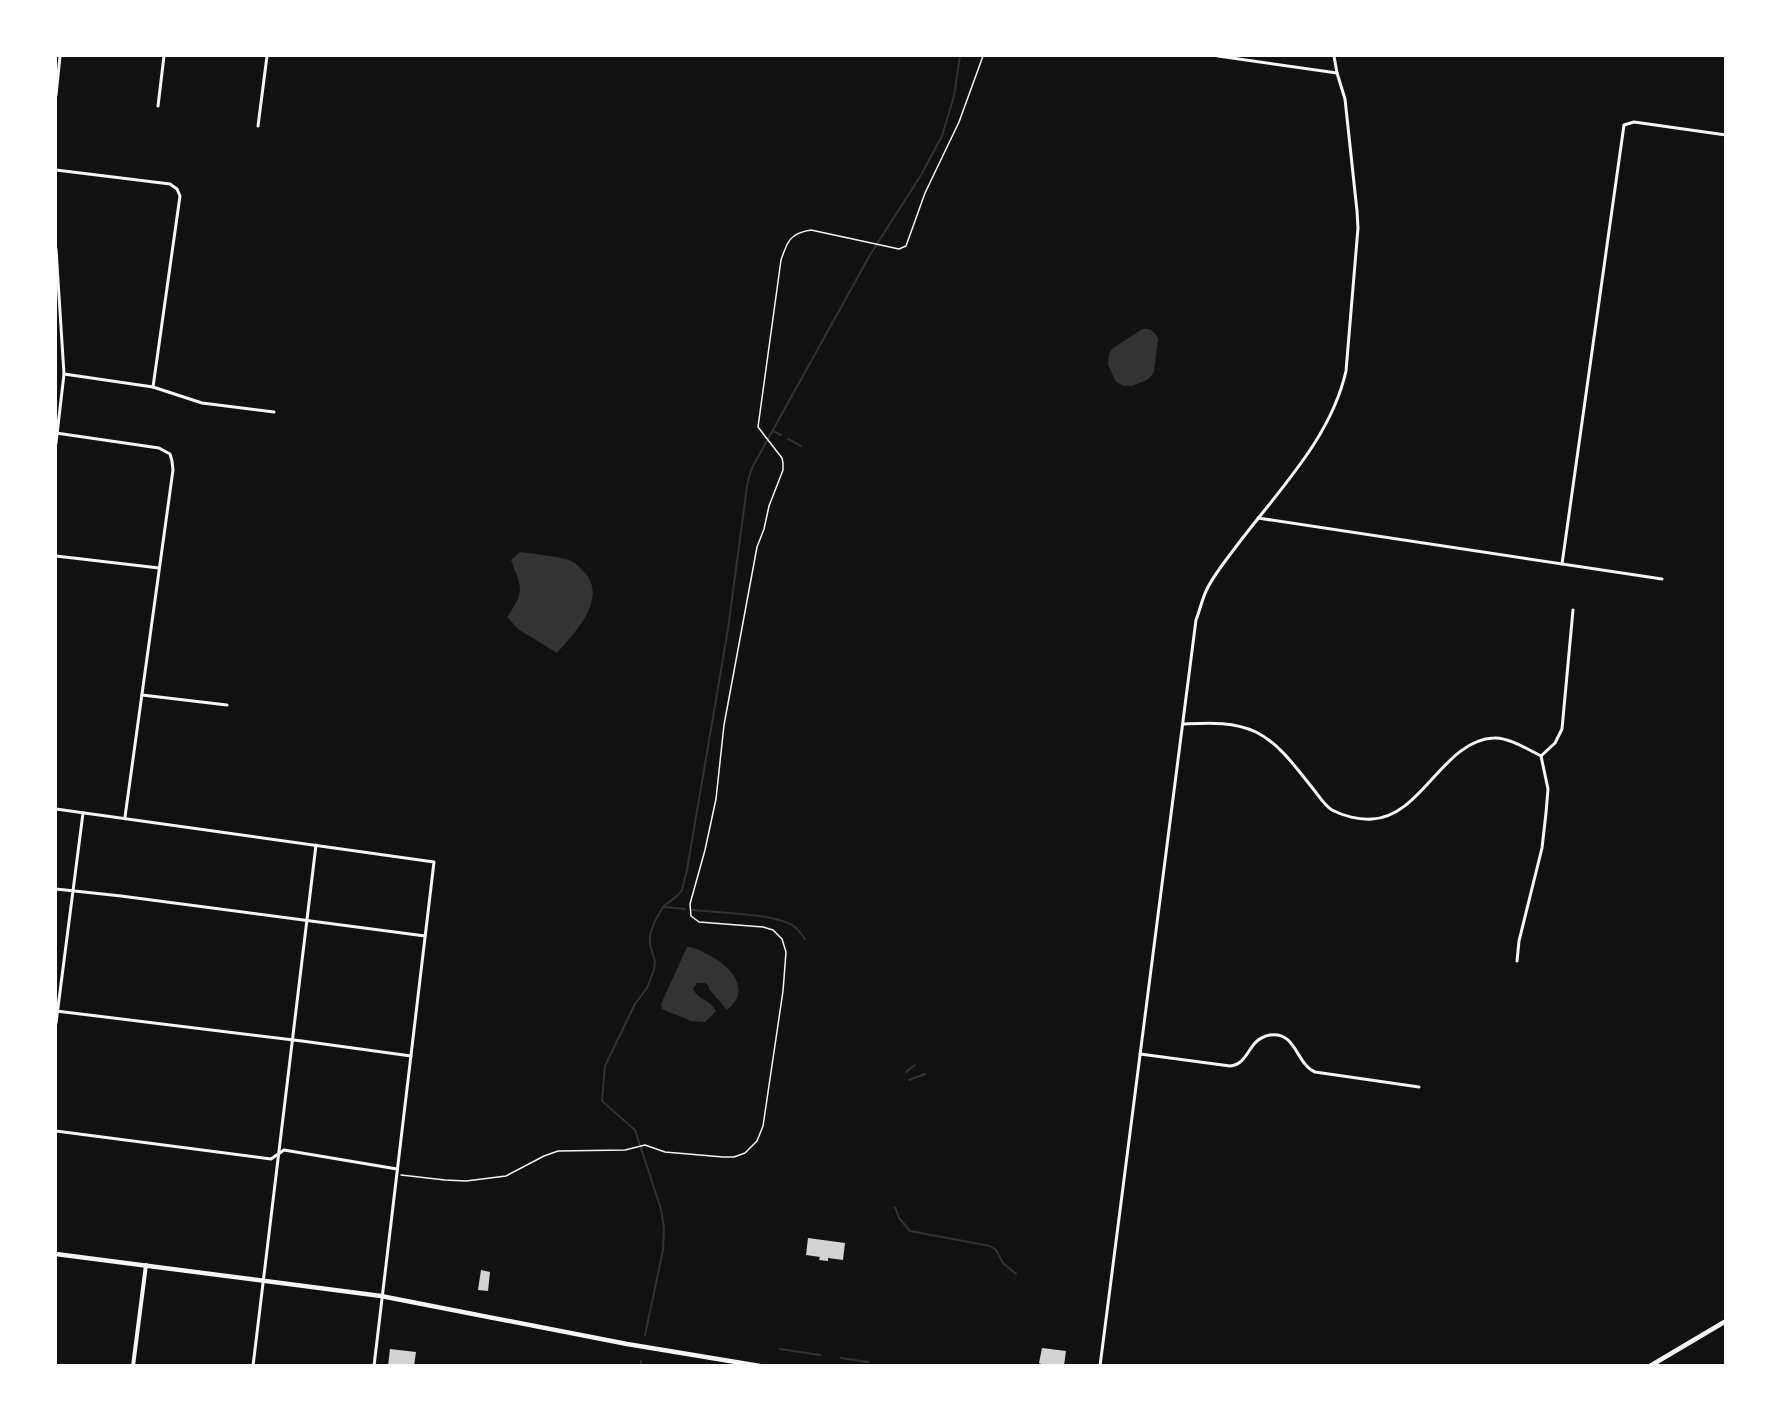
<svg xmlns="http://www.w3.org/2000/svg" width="1781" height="1421" font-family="Cabin,sans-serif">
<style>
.water{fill:#333}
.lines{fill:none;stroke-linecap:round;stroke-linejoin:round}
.stream{stroke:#333;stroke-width:2}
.building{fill:#d3d3d3}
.path{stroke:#f5f5f5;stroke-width:1.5}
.minor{stroke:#f5f5f5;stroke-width:3}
.tertiary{stroke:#f5f5f5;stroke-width:4}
.secondary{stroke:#f5f5f5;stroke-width:4.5}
</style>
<rect width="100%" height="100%" fill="#111"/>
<g class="water">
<path d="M1142,329C1150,328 1155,331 1158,339L1154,371L1152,375L1147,380L1132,386H1124L1116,382L1108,365L1109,354L1112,349Z"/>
<path d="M520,552C533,554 560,556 571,561C576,563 581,569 585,573C608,599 574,634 557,653L518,629L507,617C525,591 522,589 511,560Z"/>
<path d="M687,947C695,947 701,951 709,955C730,966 753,989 727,1010L709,989L708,985L705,983H697L693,989C698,1000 711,1000 716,1011L705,1022L691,1021L662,1009L661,1004Z"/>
</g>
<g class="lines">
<g class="stream">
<polyline points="773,431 781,435"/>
<polyline points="788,439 801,446"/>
<polyline points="664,907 685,909"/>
<path d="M693,910C720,913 770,913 792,925C798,929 801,933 805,939"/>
<polyline points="906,1072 915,1065"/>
<polyline points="909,1080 925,1074"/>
<polyline points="895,1207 899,1218 910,1231 990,1246 996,1250 1003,1263 1016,1274"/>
<polyline points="645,1335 663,1250 664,1228 661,1209 635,1130 602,1101 605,1066 635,1004 647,988 654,970 655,962 650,944 650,935 654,923 663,907 678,895 682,890 687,870 728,629 747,486 751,470 759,455 870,255 921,175 942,136 954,96 960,56"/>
<polyline points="780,1349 820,1355"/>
<polyline points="841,1358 868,1362"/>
<polyline points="641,1366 641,1361"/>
</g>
</g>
<g class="building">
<polygon points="808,1238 845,1243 843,1260 828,1258 828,1261 819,1260 820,1257 806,1255"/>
<polygon points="481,1270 490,1272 488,1291 478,1290"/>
<polygon points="1042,1348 1066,1351 1064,1366 1046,1366 1039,1363"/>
<polygon points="390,1349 416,1352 414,1366 388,1366"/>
</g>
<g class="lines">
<path class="path" d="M401,1175L445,1180L466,1181L506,1176L544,1156L558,1151L625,1150L645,1145L665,1152L723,1157H734L745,1153L757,1141L763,1126L783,991L786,952L782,939L773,930L763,927L699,922L691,916L690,904L705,850L716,799L724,725L757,547L764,529L769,506L783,470V463L782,458L758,427L781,260C787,242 790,233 811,230L899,249L906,246L925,193L959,122L983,56"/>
<g class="minor">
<polyline points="1218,56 1337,73"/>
<polyline points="56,95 60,56"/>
<polyline points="158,106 164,56"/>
<polyline points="258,126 267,56"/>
<polyline points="56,170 170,184 177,189 180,196 153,387"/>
<polyline points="56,249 64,374 56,443"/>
<polyline points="64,374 153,387 202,403 274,412"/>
<polyline points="56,433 159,448 170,454 172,461 173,470 125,817"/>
<polyline points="1258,518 1662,579"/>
<polyline points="56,556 159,568"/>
<polyline points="1562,564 1624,125 1634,122 1726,135"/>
<polyline points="142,695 227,705"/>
<path d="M1184,724C1207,723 1233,721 1256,732C1280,744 1297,769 1314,790C1319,796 1324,805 1332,810C1343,816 1359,820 1372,819C1422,817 1443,740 1494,738C1508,737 1529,750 1541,756"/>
<polyline points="56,809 434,862 374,1366"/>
<polyline points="56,889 121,896 425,936"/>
<polyline points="1517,961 1519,941 1542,848 1546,813 1548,789 1541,756 1555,743 1562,729 1573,610"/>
<polyline points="56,1011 302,1041 411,1056"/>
<polyline points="56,1023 83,813"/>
<path d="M1140,1054L1230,1066C1250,1064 1247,1039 1270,1035C1296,1031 1296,1064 1315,1072L1419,1087"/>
<polyline points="56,1131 271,1159 284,1150 397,1169"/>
<polyline points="253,1366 316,845"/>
<path d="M1100,1366L1196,620C1200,610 1202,599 1207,589C1215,573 1227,559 1238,544C1278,491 1331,438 1346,371L1358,228L1357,211L1345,99L1337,73L1334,56"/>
</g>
<polyline class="tertiary" points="133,1366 146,1265"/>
<g class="secondary">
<polyline points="56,1254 381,1296 627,1344 760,1366"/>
<polyline points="1650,1366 1726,1321"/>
</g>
</g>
<rect width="1781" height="1421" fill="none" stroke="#ffffff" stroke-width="114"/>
</svg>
